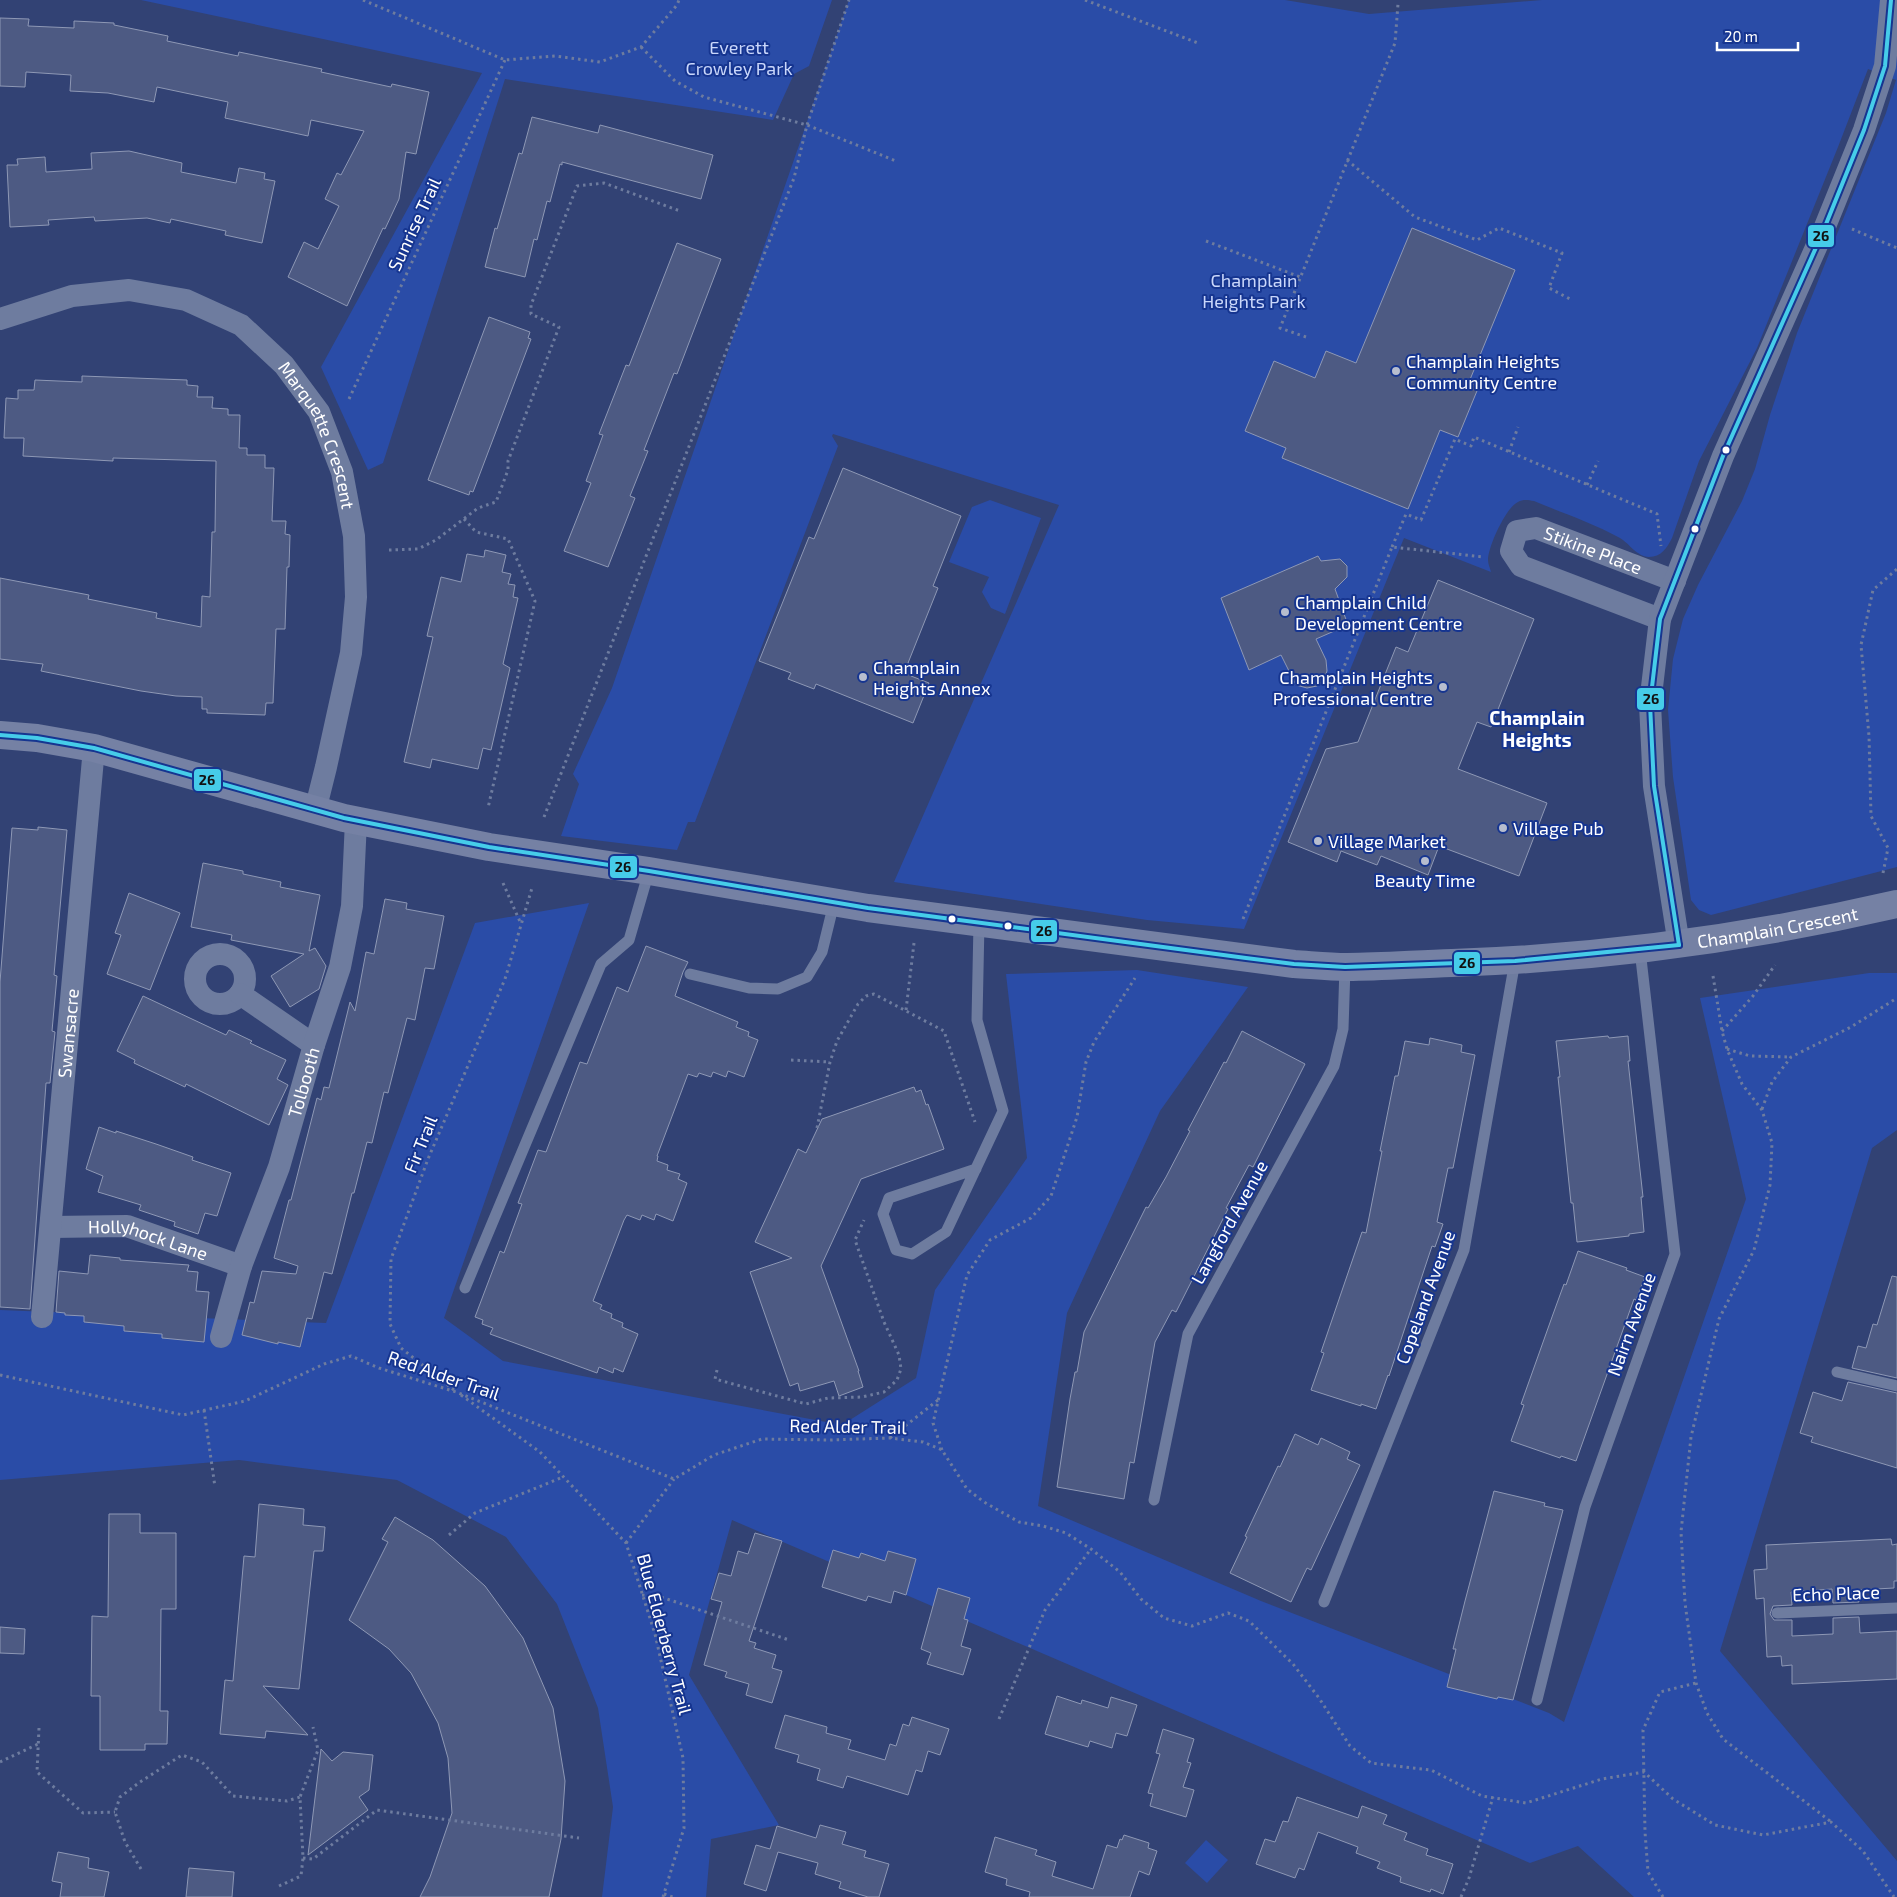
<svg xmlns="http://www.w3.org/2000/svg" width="1897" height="1897" font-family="'Exo 2',sans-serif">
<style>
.green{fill:#2a4ca7}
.building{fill:#4d5a83;stroke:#8e98b5}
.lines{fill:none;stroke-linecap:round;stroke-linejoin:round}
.path{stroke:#6e7c9f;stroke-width:3;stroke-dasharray:2.5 4;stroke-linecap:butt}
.lane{stroke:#6e7c9f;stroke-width:11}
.street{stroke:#6e7c9f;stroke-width:22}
.secondary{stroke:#7581a4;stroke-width:28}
.bus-1-casing{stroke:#163590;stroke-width:8}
.bus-1{stroke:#46cce9;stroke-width:4}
.poi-dot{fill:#b7bdce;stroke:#163590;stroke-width:2}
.bus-dot{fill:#fff;stroke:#163590;stroke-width:2}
.labels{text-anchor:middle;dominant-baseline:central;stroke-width:4;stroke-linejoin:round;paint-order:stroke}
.park-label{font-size:18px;fill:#cad7fb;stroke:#163590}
.street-label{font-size:18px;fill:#fff;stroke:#163590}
.poi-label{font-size:18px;fill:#fff;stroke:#163590;text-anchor:start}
.neighbourhood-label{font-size:19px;font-weight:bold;fill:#fff;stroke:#163590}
.line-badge{stroke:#163590;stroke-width:2}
.pale-badge-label{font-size:14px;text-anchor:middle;font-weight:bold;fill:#111}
</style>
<rect width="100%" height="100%" fill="#324274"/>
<g class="green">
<polygon points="141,0 832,0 809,66 794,74 773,120 505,79 383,463 368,470 321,367 482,73"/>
<path d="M849,0H1285L1369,14L1542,0H1897V867L1711,915L1699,910L1691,900L1673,777L1668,710L1673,659L1683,619L1698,585L1742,501L1755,469L1770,415L1797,333L1886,113L1896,80L1868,69L1838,147L1757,348L1699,461L1672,538C1667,548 1661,557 1649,557C1636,556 1630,544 1620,538C1593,523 1562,513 1534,501C1528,500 1523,499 1518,502C1506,507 1488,547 1488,560C1488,564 1490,568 1491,572L1404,538L1244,929L1147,920L894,882L1059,505L833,434L832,436L838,446L695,822H688L677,850L561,836L579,784L573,774L612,688Z"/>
<polygon points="990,500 1041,518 1005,614 991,608 982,592 989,577 949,562 972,507"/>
<polygon points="589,903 444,1318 503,1361 842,1425 916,1378 935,1290 1027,1158 1006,974 1137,970 1248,987 1160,1111 1067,1313 1038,1506 1261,1601 1549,1713 1564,1722 1746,1199 1700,998 1869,973 1897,973 1897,1130 1872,1148 1720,1651 1897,1861 1897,1897 1634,1897 1578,1846 1530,1863 732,1520 689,1675 779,1825 711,1839 706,1897 602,1897 613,1807 598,1708 557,1604 506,1537 397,1480 247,1461 239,1460 0,1480 0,1310 326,1323 475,923"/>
<polygon points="1206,1840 1228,1860 1207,1883 1185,1863"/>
</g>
<g class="building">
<polygon points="0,18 29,19 28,26 74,28 74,21 114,23 114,25 168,36 167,41 238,56 239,52 322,69 321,72 391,87 392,84 429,92 416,154 406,152 399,199 385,229 383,228 347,306 288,277 304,242 318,249 339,206 325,199 337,173 341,175 364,131 311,120 308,136 225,118 228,102 157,87 154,102 108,93 70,91 71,75 26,72 25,87 0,86"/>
<polygon points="532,117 598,133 600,125 713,155 701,199 562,162 562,165 560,164 550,202 547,201 537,240 534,239 525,277 485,267 495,228 497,229 519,153 522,154"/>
<polygon points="129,151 182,163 181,172 236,183 239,168 265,173 264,179 275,181 262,243 225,235 226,231 171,219 170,223 147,218 95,221 94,217 48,220 49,225 10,227 7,165 18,165 17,159 45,157 46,172 92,169 91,153"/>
<polygon points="1412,228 1515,270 1469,382 1479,386 1458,437 1440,430 1408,509 1282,458 1286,448 1245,431 1274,361 1315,378 1326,351 1356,363"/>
<polygon points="677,243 721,259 677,374 674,373 644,450 648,451 630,496 635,498 608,567 564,551 591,483 586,481 603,435 599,434 626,365 629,366"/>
<polygon points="489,317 530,332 528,338 531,339 473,492 470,491 469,495 428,480"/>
<polygon points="82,376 187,380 187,385 198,386 197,397 213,397 212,408 228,409 228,415 240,415 239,448 247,448 247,455 265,455 265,468 274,468 272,521 286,521 285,534 290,535 289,567 287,567 285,629 276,629 273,703 266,703 265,715 207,713 207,709 202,709 202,697 176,696 141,691 41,671 43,664 0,659 0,578 89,595 88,599 157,613 156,618 201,627 202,596 210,597 212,532 215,532 216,461 113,458 113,461 23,456 24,438 4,438 6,398 18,399 18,390 34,390 35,380 82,382"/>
<polygon points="843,468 961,516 933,586 938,588 908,663 915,666 911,676 929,683 913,723 816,684 814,689 788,679 791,673 759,661 809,537 814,539"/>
<polygon points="485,550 506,555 502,572 511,574 508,584 515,585 513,597 518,598 503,664 510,668 491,750 483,748 478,769 432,759 430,768 404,762 433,637 427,636 441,577 461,582 467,554 484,557"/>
<polygon points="1318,556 1321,561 1340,559 1347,566 1347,577 1335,589 1348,625 1316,639 1326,660 1327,671 1323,681 1317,686 1307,688 1296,685 1281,655 1249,670 1221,598"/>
<polygon points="1438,580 1534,619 1491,727 1477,722 1458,769 1547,803 1519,876 1439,846 1428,875 1381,856 1377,865 1341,851 1337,862 1288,842 1326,749 1358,742 1396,647 1408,652"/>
<polygon points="38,827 67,830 54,975 57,976 52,1031 55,1032 50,1083 46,1083 30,1309 0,1307 0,982 12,828 38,830"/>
<polygon points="203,863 243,871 243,874 281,882 280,887 320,895 309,951 315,948 326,966 319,989 290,1007 271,976 304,954 231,940 232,935 191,927"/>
<polygon points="129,893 180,913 150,990 107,974 121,935 115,933"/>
<polygon points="385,899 407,903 406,909 444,916 434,969 425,968 415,1020 407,1018 388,1093 384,1092 372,1143 367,1142 354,1193 352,1193 332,1274 324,1272 312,1319 307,1318 300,1347 278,1342 278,1344 242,1335 250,1302 254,1303 262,1271 296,1274 298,1266 274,1258 289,1200 291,1200 317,1098 321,1100 324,1087 329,1088 350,1002 355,1011 366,952 374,954"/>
<polygon points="646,946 688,962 683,972 675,996 738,1022 736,1027 749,1032 748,1036 758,1040 744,1077 728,1071 726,1077 713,1072 711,1077 699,1073 697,1077 688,1074 657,1156 658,1156 657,1161 668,1165 667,1170 680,1174 678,1179 687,1183 673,1221 656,1214 654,1220 642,1215 640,1220 627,1215 624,1220 593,1301 602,1305 600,1309 612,1314 611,1318 623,1323 622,1327 638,1334 623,1372 614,1368 613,1373 599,1367 597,1373 490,1334 493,1328 482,1324 483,1320 475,1317 500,1251 504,1253 522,1204 518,1203 538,1150 546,1152 580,1062 587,1064 617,987 628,992"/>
<polygon points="143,996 226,1035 229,1030 252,1041 250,1043 286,1060 277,1079 288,1085 269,1125 186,1084 185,1087 134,1063 135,1060 117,1051"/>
<polygon points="1242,1031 1305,1064 1253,1167 1249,1165 1226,1208 1228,1209 1176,1312 1172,1310 1155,1342 1134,1463 1130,1462 1124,1499 1057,1487 1070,1399 1075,1372 1077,1372 1084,1332 1146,1207 1148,1208 1166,1177 1190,1131 1188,1130 1224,1062 1226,1063"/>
<polygon points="1608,1036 1609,1038 1628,1036 1630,1061 1628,1061 1643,1197 1641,1197 1644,1232 1629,1234 1629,1236 1577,1242 1573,1203 1571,1203 1558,1077 1560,1077 1556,1041"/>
<polygon points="1430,1038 1462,1045 1461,1052 1475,1055 1453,1168 1448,1168 1437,1222 1443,1224 1435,1247 1432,1246 1389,1376 1388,1375 1376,1409 1361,1404 1361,1406 1311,1390 1324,1353 1321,1352 1362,1232 1366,1233 1382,1151 1380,1151 1395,1076 1398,1076 1405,1041 1429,1045"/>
<polygon points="914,1087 916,1092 921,1090 926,1105 928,1104 944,1149 861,1179 821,1266 859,1371 858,1371 863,1387 839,1396 834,1381 800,1391 798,1383 790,1386 750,1272 792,1258 755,1242 798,1149 806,1153 822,1119"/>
<polygon points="99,1127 116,1133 116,1131 156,1144 193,1157 192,1160 231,1173 217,1216 205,1213 198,1234 174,1226 175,1222 139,1210 141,1205 98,1192 103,1176 86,1169"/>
<polygon points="1578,1251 1627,1268 1626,1270 1645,1277 1636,1300 1634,1299 1576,1461 1561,1456 1560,1458 1511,1441 1524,1405 1521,1404 1552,1317 1564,1284 1566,1285"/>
<polygon points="90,1255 120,1258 120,1260 189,1265 187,1271 198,1272 196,1291 209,1292 204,1342 162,1338 162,1334 124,1331 124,1326 84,1322 84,1316 65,1315 65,1313 56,1312 59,1271 88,1274"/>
<polygon points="1892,1276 1897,1277 1897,1378 1852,1368 1858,1346 1866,1348 1873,1324 1877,1325"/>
<polygon points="1848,1382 1897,1393 1897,1468 1811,1442 1813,1437 1800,1433 1813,1392 1842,1401"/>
<polygon points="1295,1434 1318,1445 1321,1438 1350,1452 1347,1459 1360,1465 1311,1570 1307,1568 1291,1602 1230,1573 1247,1537 1245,1536 1278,1466 1280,1467"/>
<polygon points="1494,1491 1545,1503 1544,1506 1563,1510 1513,1700 1498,1697 1497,1699 1447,1687 1456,1649 1453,1649 1465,1601"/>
<polygon points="259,1504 304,1509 303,1525 325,1527 323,1551 314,1551 299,1689 263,1686 308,1735 266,1731 265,1738 220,1734 225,1680 233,1681 244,1556 255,1557"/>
<polygon points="109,1514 140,1514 140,1533 176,1533 176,1609 161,1609 160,1711 168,1711 167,1744 145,1744 145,1750 100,1750 100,1696 91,1696 92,1616 108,1617"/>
<polygon points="395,1517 433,1540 485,1586 523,1638 553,1708 565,1781 561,1839 549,1897 420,1897 430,1877 452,1813 448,1758 438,1723 411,1673 389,1649 349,1620 388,1542 382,1539"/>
<polygon points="755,1533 782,1541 749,1641 756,1643 754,1648 776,1655 772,1668 782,1671 772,1703 746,1695 749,1684 725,1677 727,1672 704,1665 722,1602 711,1599 719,1573 731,1576 738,1551 748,1554"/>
<polygon points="1891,1539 1892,1545 1897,1544 1897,1581 1894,1581 1894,1588 1858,1590 1859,1602 1833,1603 1832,1589 1791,1592 1792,1605 1773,1606 1770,1614 1774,1620 1792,1620 1792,1636 1833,1634 1833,1618 1859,1617 1860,1633 1897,1631 1897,1679 1792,1684 1792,1665 1782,1666 1781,1656 1767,1657 1764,1598 1756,1599 1754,1570 1767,1569 1766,1545"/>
<polygon points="833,1550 859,1558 861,1553 885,1561 888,1551 916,1559 906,1595 894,1591 891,1603 868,1596 866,1601 822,1587"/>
<polygon points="938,1588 970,1598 964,1619 968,1620 961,1646 971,1649 963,1675 927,1664 931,1653 921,1649"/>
<polygon points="0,1627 25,1629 24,1654 0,1653"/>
<polygon points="1057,1696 1081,1704 1082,1700 1108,1708 1111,1697 1137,1705 1127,1736 1116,1733 1112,1748 1090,1741 1088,1747 1045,1734"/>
<polygon points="785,1715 827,1727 826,1733 851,1740 848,1749 885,1760 890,1744 896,1746 903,1724 909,1726 912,1717 949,1729 940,1755 928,1751 922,1772 916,1770 908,1795 847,1776 843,1788 817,1780 820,1769 797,1762 799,1755 775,1748"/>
<polygon points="1163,1729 1194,1739 1187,1762 1191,1763 1183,1787 1194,1790 1186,1817 1150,1806 1153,1794 1148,1793 1160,1754 1156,1753"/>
<polygon points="321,1749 332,1761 343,1752 373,1755 369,1790 359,1797 368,1810 308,1855"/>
<polygon points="1297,1797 1358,1818 1362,1806 1387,1815 1383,1824 1407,1833 1404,1840 1428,1849 1426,1855 1453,1864 1443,1894 1431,1889 1430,1892 1400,1882 1401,1877 1377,1868 1380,1862 1356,1853 1358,1847 1318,1832 1304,1870 1299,1868 1295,1878 1256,1864 1265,1839 1275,1842 1283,1821 1288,1822"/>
<polygon points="820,1825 846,1832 842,1844 866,1851 864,1857 889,1864 879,1897 868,1897 839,1888 841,1882 815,1874 818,1863 778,1852 766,1891 744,1884 756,1845 770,1849 777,1826 816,1838"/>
<polygon points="1124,1835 1149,1843 1148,1848 1157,1851 1149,1875 1139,1871 1130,1897 1029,1897 1030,1892 1006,1885 1007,1879 985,1872 995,1837 1037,1850 1035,1855 1056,1862 1052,1876 1093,1889 1107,1845 1117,1848 1120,1839 1122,1840"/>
<polygon points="58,1852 89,1858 88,1868 109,1872 104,1897 60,1897 62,1883 52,1881"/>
<polygon points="189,1868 234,1872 232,1897 186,1897"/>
</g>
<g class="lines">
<g class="path">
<polyline points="363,0 505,60 555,56 600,62 641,47 677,5 679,0"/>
<polyline points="1085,0 1198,43"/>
<polyline points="641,47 675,81 704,97 807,125 896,161"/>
<polyline points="1347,160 1415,217 1477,240 1499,228 1562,253 1549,288 1572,300"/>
<polyline points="1852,229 1897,248"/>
<polyline points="1206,241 1300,277"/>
<polyline points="1306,337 1280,328 1395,43 1398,4"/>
<polyline points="349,399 505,60"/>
<polyline points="1509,452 1518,427"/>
<polyline points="1587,485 1598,461"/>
<polyline points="464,519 476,532 508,539 535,601 488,808"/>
<polyline points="1392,547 1406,514 1421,520 1455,439 1471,446 1474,437 1657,514 1661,546"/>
<polyline points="389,550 418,549 436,540 478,508 496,502 508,470 508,461 559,327 531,314 531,305 577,186 604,183 680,211"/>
<polyline points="544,817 794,178 807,125 849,0"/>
<polyline points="1883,873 1888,848 1871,816 1869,736 1861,645 1873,590 1897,569"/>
<polyline points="503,883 521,924"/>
<polyline points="1243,919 1392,547 1484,557"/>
<polyline points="1713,976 1722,1031 1727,1049 1742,1084 1762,1110 1772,1143 1770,1185 1754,1250 1719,1319 1691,1437 1681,1532 1685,1603 1696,1683 1707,1713 1723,1739 1830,1821"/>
<polyline points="906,1010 914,943"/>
<polyline points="1722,1031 1753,996 1775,965"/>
<polyline points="1727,1049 1750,1056 1790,1057"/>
<polyline points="791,1060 830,1062"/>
<polyline points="1762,1109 1772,1082 1791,1057 1851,1027 1897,998"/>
<polyline points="817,1128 830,1062 837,1041 858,1004 866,996 874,994 944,1031 975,1122"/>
<polyline points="717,1370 715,1379 806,1404 828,1398 862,1397 884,1392 897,1380 901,1369 899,1355 884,1322 855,1240 864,1220"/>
<polyline points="0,1375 183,1415 245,1401 324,1364 351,1356 379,1368 456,1392 674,1479 714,1455 762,1439 829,1440 890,1438 923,1442 942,1450 967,1489 984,1502 1019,1522 1043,1526 1066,1533 1091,1549 1120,1572 1141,1599 1164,1618 1192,1626 1228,1613 1249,1621 1293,1664 1319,1698 1350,1746 1371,1763 1431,1770 1482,1796 1526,1803 1602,1779 1644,1772 1673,1799 1715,1825 1763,1835 1831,1822 1863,1851 1894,1897"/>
<polyline points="454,1390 401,1348 390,1324 391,1259 428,1159 505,979 532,888"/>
<polyline points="461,1395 540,1452 626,1543 655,1634 683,1758 684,1828 663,1897"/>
<polyline points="204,1410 215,1487"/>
<polyline points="890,1438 938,1400"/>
<polyline points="942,1450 933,1423 967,1275 990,1240 1031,1218 1051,1196 1077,1117 1086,1062 1094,1042 1135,978"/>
<polyline points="449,1535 475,1513 563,1477"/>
<polyline points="626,1543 674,1479"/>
<polyline points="642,1595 658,1596 789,1640"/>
<polyline points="999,1719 1045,1610 1091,1549"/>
<polyline points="39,1728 37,1772 83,1813 115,1812"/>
<polyline points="0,1762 38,1744"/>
<polyline points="303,1858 313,1859 377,1810 579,1838"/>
<polyline points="141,1869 125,1842 115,1812 120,1797 140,1782 182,1755 202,1762 233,1796 287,1801 300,1797"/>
<polyline points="279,1886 301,1876 303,1858 300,1797 318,1750 313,1727"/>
<polyline points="664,1894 673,1897"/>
<polyline points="1461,1897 1469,1878 1493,1797"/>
<polyline points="1663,1897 1648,1872 1645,1832 1643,1730 1660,1692 1696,1683"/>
</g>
<g class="lane">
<polyline points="690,974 749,988 778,989 807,977 822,952 834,903"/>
<polyline points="976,1169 889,1198 883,1214 896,1250 912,1254 946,1232 1003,1111 977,1020 979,923"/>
<polyline points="465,1288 601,964 629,940 649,871"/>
<polyline points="1837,1372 1897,1386"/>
<polyline points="1154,1500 1188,1334 1334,1066 1343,1029 1345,967"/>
<polyline points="1324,1602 1464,1250 1515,961"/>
<polyline points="1777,1613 1897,1608"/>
<polyline points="1537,1700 1585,1507 1675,1254 1640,950"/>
</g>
<g class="street">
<path id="s1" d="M0,319L72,296L129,290L186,300L241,325L284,365L319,412L342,472L354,536L356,597L351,653L326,767L315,811"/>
<path id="s2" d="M1660,619L1521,566L1511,551L1517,531L1536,528L1675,581"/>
<polyline points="1679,945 1654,786 1650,704 1660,619 1723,456 1822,234 1864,130 1885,66 1891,0"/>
<circle cx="220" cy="979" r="25"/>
<polyline points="240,994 314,1045"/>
<path id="s3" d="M51,1227L127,1226L241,1266"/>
<path id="s4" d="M42,1317L94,748"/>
<path id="s5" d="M221,1337L241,1266L279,1167L314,1045L340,967L352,906L356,821"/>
</g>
<path class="secondary" id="s6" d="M0,735L37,738L94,748L344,818L489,847L649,871L868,908L1294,964C1311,965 1329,967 1347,967C1382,967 1417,964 1452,963C1603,958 1750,938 1897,904"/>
<g class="bus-1-casing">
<g id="bus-1">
<polyline points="0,735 37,738 94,748 344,818 489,847 649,871 868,908 1246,958 1294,964 1345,967 1515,961 1679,945"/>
<polyline points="1679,945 1654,786 1650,704 1660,619 1723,456 1822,234 1864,130 1885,66 1891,0"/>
</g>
</g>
<use href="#bus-1" class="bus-1"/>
</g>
<g class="poi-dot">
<circle cx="1396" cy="371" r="5"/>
<circle cx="1285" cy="612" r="5"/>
<circle cx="863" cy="677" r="5"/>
<circle cx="1443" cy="687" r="5"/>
<circle cx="1503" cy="828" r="5"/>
<circle cx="1318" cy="841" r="5"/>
<circle cx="1425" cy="861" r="5"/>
</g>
<g class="bus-dot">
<circle cx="1726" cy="450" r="4.5"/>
<circle cx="1695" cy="529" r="4.5"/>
<circle cx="952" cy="919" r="4.5"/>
<circle cx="1008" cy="926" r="4.5"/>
</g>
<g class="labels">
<g class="park-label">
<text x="739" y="47">Everett<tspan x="739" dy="21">Crowley Park</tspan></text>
<text x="1254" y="280">Champlain<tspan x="1254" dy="21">Heights Park</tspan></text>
</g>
<g class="street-label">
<text transform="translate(414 224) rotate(-65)">Sunrise Trail</text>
<text stroke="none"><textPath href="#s1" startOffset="389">Marquette Crescent</textPath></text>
<text stroke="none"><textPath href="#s2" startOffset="268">Stikine Place</textPath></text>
<text stroke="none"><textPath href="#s6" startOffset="1802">Champlain Crescent</textPath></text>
<text stroke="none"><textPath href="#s4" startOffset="285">Swansacre</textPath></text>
<text stroke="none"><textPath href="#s5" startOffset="268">Tolbooth</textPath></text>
<text transform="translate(420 1144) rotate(-68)">Fir Trail</text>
<text transform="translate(1229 1222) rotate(-61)">Langford Avenue</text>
<text stroke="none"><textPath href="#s3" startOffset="99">Hollyhock Lane</textPath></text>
<text transform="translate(1425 1297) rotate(-70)">Copeland Avenue</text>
<text transform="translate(1631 1324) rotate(-70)">Nairn Avenue</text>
<text transform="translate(444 1375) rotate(19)">Red Alder Trail</text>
<text transform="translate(848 1426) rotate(1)">Red Alder Trail</text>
<text transform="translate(1836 1593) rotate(-2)">Echo Place</text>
<text transform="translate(665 1634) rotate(75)">Blue Elderberry Trail</text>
</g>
<g class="poi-label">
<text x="1406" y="361">Champlain Heights<tspan x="1406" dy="21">Community Centre</tspan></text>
<text x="1295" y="602">Champlain Child<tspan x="1295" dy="21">Development Centre</tspan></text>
<text x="873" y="667">Champlain<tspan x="873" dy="21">Heights Annex</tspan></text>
<text x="1433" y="677" text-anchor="end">Champlain Heights<tspan x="1433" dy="21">Professional Centre</tspan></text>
<text x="1513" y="828">Village Pub</text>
<text x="1328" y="841">Village Market</text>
<text x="1425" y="880" text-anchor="middle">Beauty Time</text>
</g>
<g class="neighbourhood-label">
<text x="1537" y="717">Champlain<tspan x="1537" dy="22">Heights</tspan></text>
</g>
</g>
<g class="line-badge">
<rect x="1807" y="224" width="28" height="24" rx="5" fill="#46cce9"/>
<rect x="1636" y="687" width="29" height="24" rx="5" fill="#46cce9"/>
<rect x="193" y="768" width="29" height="24" rx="5" fill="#46cce9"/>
<rect x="609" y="855" width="29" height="24" rx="5" fill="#46cce9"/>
<rect x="1030" y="919" width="28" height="24" rx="5" fill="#46cce9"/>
<rect x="1453" y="951" width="28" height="24" rx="5" fill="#46cce9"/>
</g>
<g class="pale-badge-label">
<text x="1821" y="241">26</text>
<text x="1651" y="704">26</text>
<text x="207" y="785">26</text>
<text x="623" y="872">26</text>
<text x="1044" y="936">26</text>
<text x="1467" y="968">26</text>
</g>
<path d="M1717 42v8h81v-8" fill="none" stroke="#ffffff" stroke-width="2.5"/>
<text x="1724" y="42" font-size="15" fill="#ffffff" stroke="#163590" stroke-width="4" paint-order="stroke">20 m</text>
</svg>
